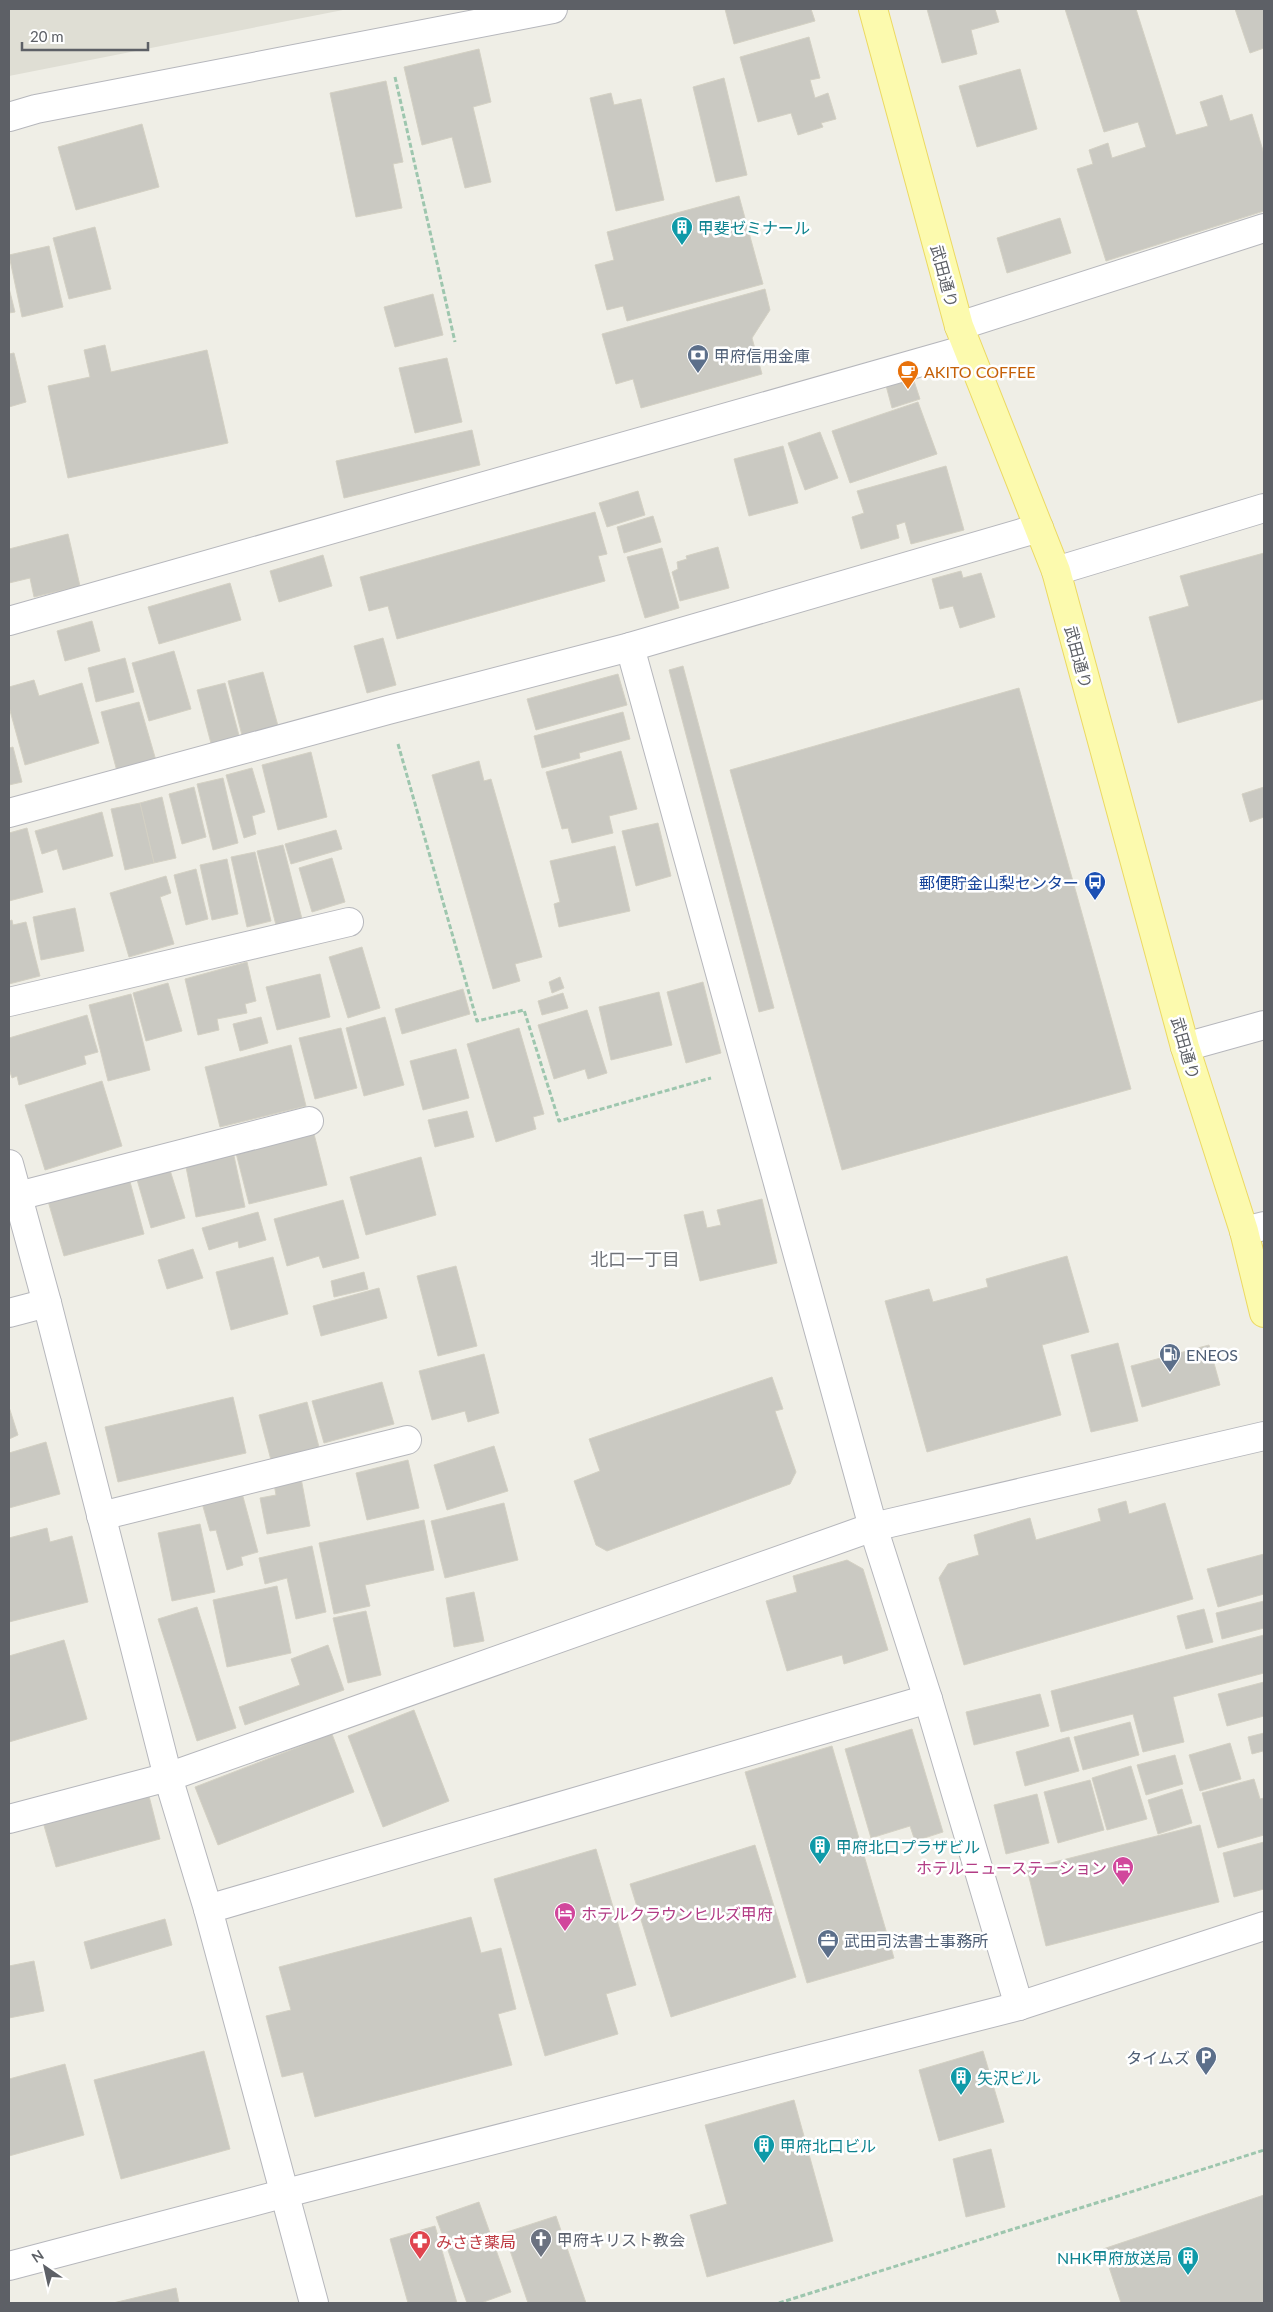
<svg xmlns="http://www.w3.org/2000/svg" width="1273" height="2312" font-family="Lato,'Noto Sans JP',sans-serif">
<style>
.education{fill:#dfded4}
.building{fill:#cac9c2;stroke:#d4d1c4}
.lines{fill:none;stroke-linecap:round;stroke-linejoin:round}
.minor-casing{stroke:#b6b7bc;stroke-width:30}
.major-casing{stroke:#ecd962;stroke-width:30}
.path{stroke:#9dc6ae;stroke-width:3;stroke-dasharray:5 2.5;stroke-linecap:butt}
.minor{stroke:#fff;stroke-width:28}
.major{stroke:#fcfaae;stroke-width:28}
.labels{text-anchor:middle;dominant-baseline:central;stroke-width:5;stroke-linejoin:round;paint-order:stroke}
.culture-label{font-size:16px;fill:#0d838f;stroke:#fff;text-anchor:start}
.street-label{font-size:16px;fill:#5d6066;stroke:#fff}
.service-label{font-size:16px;fill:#4e5e75;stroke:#fff;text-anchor:start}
.food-label{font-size:16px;fill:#c56008;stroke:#fff;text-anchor:start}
.transit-label{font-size:16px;fill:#164399;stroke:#fff;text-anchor:end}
.hotel-label{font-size:16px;fill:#b23c85;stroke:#fff;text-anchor:end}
.worship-label{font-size:16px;fill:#5b616d;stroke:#fff;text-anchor:start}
.health-label{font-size:16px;fill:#be3a42;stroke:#fff;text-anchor:start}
.neighbourhood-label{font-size:18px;fill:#6f7278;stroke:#fff}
</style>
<rect width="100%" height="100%" fill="#efeee6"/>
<polygon class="education" points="9,9 348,9 9,76"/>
<g class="building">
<polygon points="725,9 811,9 815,21 734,44"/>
<polygon points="927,9 995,9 999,22 971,30 977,54 942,63"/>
<polygon points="1065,9 1136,9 1176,135 1208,126 1200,102 1222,95 1230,121 1252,114 1264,154 1264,211 1106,261 1077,169 1093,164 1089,150 1108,143 1112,158 1146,147 1138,122 1104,132"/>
<polygon points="1235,9 1264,9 1264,48 1250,53"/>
<polygon points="809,37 820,78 810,80 815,98 828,93 836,119 821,123 823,127 798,135 791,113 758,122 740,57"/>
<polygon points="479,49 491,102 473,107 491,182 465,188 452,137 422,145 404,67"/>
<polygon points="1020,69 1037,129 977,147 959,86"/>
<polygon points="724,78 747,175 716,182 693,87"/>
<polygon points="386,81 403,162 393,164 402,208 356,217 330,93"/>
<polygon points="611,93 614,105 641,99 664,200 616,211 590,98"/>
<polygon points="142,124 159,187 76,210 58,147"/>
<polygon points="739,196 763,284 627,321 623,306 607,310 595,265 614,260 607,232"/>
<polygon points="1060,218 1071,253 1007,273 997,238"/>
<polygon points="95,227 111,289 69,299 53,238"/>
<polygon points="49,246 63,307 22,317 9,255"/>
<polygon points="9,288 15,312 9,313"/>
<polygon points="765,289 770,310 752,338 762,374 641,408 633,379 616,384 602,334"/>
<polygon points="433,294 443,335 395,347 384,307"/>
<polygon points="105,345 111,372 207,350 228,443 68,478 48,386 90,377 84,350"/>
<polygon points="14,353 26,402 9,407 9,354"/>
<polygon points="447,358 462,422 415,433 399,368"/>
<polygon points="910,369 920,399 892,408 884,378"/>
<polygon points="918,402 937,454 850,483 832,431"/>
<polygon points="472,430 480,465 344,498 336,461"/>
<polygon points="820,432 838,478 805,490 788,443"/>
<polygon points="783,446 798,503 749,516 734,459"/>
<polygon points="946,466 964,530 911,544 905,522 896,525 899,538 861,549 852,517 864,513 857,491"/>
<polygon points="638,491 645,515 607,527 599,503"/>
<polygon points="595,512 607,554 598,556 605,581 397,639 388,606 369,611 360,577"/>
<polygon points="653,516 661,542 624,553 617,527"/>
<polygon points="68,534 80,586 34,597 30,578 9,583 9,549"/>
<polygon points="718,547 729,588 680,601 672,572 678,569 677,562 687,559 686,556"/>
<polygon points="662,548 679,608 645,618 627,557"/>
<polygon points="1264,553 1264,699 1178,723 1149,617 1189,606 1180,576"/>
<polygon points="323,555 332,586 279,602 270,571"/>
<polygon points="961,571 963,578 981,573 995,617 960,628 953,606 940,609 932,579"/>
<polygon points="230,583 241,620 159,644 148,607"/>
<polygon points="92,621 100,651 65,661 57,631"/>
<polygon points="383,638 396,685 367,693 354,646"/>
<polygon points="174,651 191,709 149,721 132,663"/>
<polygon points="125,658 134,692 96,702 88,668"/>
<polygon points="683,666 774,1008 759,1012 669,670"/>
<polygon points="263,672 280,733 244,743 228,681"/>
<polygon points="618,674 627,705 536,730 527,699"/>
<polygon points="34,680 39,696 82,683 99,743 25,765 9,707 9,687"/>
<polygon points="225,683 241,743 213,751 197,690"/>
<polygon points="1019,688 1131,1089 842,1170 730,770"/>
<polygon points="139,702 157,764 118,775 101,712"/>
<polygon points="623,712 630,739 579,753 580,758 542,768 534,736"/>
<polygon points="13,747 22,782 9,785 9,748"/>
<polygon points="621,751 637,809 609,816 613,833 572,843 568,828 562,829 546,772"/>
<polygon points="311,752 327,817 278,830 262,765"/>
<polygon points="479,761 484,781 491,779 542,957 515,964 520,981 493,989 432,775"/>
<polygon points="252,768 265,812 252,816 256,834 244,838 226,775"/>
<polygon points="223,778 238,843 213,850 197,784"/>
<polygon points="194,787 206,837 182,844 169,794"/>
<polygon points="1264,787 1264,817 1250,822 1242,794"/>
<polygon points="162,797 176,858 154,863 140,803"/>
<polygon points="140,803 154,863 125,870 111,809"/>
<polygon points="102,812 113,856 63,870 57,849 42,854 35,831"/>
<polygon points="658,823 671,876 636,886 622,831"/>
<polygon points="27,828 43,892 9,901 9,833"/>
<polygon points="336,830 342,849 291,864 285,844"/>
<polygon points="283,845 302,919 276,925 257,851"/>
<polygon points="615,846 630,911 559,927 554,904 560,902 550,861"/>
<polygon points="255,852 271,921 247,927 231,857"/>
<polygon points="332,858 345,902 312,912 299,868"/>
<polygon points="227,859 238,914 212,920 200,865"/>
<polygon points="196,869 208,919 186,925 174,875"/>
<polygon points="166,876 171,893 160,897 174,944 129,957 110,893"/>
<polygon points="75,908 84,951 41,960 33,917"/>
<polygon points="12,920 13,925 26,922 40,976 9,984 9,921"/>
<polygon points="362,947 380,1008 348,1018 329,957"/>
<polygon points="247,962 256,1001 245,1004 247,1013 217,1019 219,1030 198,1035 185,979"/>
<polygon points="320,974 330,1017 277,1030 266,987"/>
<polygon points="560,977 564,988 552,993 549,982"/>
<polygon points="703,982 721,1053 686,1063 667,992"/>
<polygon points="168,983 182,1031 146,1041 133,993"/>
<polygon points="463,989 470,1014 402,1034 395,1009"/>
<polygon points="659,992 672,1045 611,1060 599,1007"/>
<polygon points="563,993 568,1008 542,1015 538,1001"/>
<polygon points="131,994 150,1070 108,1081 89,1005"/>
<polygon points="587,1010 607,1073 588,1079 585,1069 554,1079 538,1025"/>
<polygon points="87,1015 98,1052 84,1056 86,1064 19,1085 17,1076 12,1078 9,1069 9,1038"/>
<polygon points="261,1017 268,1043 240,1051 233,1024"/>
<polygon points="385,1017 404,1085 364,1096 346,1028"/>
<polygon points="341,1028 357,1088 315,1099 299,1038"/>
<polygon points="519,1028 544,1114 533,1117 536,1129 496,1142 467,1044"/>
<polygon points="291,1045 306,1106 220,1127 205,1067"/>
<polygon points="456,1049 469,1098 423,1110 410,1061"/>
<polygon points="102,1081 122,1146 45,1170 25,1105"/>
<polygon points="467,1111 474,1137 435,1147 428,1120"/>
<polygon points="313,1130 327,1185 249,1204 235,1149"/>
<polygon points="234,1156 245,1207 196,1217 186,1167"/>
<polygon points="421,1157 436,1215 366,1235 350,1177"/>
<polygon points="169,1167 185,1218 151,1228 136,1176"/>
<polygon points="129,1178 144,1234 64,1256 48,1201"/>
<polygon points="762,1199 777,1263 700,1281 684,1215 703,1211 707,1228 721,1225 717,1210"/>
<polygon points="343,1200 359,1258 323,1268 319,1256 287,1266 274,1219"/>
<polygon points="258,1212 266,1240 239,1248 238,1241 209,1250 202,1228"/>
<polygon points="193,1249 203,1278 167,1289 158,1260"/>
<polygon points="1067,1256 1089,1332 1042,1345 1061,1415 927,1452 885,1301 929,1289 933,1302 988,1287 986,1279"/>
<polygon points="273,1257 288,1314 231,1330 216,1272"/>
<polygon points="456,1266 477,1346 438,1356 417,1276"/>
<polygon points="364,1272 368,1289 334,1297 331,1281"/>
<polygon points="379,1288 387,1318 321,1336 313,1306"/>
<polygon points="1118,1343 1138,1421 1091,1432 1071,1355"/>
<polygon points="1209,1345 1220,1385 1142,1407 1131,1366"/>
<polygon points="484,1354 499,1413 468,1422 465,1411 432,1420 419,1371"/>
<polygon points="772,1377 783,1409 775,1411 796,1472 790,1484 607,1551 596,1545 574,1481 600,1471 589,1439"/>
<polygon points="382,1382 394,1424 324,1443 312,1401"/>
<polygon points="233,1397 246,1453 118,1482 105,1427"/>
<polygon points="307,1402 319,1447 271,1460 259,1415"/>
<polygon points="9,1407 18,1435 9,1439"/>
<polygon points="46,1442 60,1494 9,1508 9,1453"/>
<polygon points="494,1446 508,1491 447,1510 434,1465"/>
<polygon points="408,1460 419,1508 367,1520 356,1473"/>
<polygon points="301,1478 310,1526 267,1534 260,1498 276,1495 274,1484"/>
<polygon points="242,1493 258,1552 241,1557 243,1565 227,1570 216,1530 210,1531 202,1503"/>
<polygon points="1126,1501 1129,1514 1165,1503 1193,1599 964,1665 939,1578 948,1564 979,1555 974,1535 1030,1518 1036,1540 1101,1521 1098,1509"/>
<polygon points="504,1503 518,1560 445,1578 431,1521"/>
<polygon points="424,1520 434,1570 365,1585 370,1606 334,1614 319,1543"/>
<polygon points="200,1524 215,1592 172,1601 158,1533"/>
<polygon points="47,1528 50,1542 72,1536 88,1602 9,1622 9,1538"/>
<polygon points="312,1546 326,1612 296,1619 287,1578 265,1584 259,1558"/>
<polygon points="1264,1554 1264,1594 1218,1607 1207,1569"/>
<polygon points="847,1560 863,1569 888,1650 844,1664 842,1655 787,1671 766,1601 797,1592 793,1576"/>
<polygon points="277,1586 291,1653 227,1667 213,1600"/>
<polygon points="474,1592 484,1641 454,1647 446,1598"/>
<polygon points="1264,1601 1264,1628 1222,1639 1216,1613"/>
<polygon points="197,1607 236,1728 197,1741 158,1619"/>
<polygon points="1204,1609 1213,1642 1186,1649 1177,1616"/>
<polygon points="366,1611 381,1675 348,1683 333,1618"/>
<polygon points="1264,1635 1264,1673 1173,1697 1184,1742 1143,1752 1133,1714 1061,1732 1051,1691"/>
<polygon points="64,1640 87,1719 9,1742 9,1656"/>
<polygon points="328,1645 344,1690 245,1725 239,1707 300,1685 291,1659"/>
<polygon points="1264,1682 1264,1716 1227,1726 1218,1694"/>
<polygon points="1040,1694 1049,1726 974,1745 966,1712"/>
<polygon points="414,1710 449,1801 383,1827 348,1736"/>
<polygon points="1130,1722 1139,1755 1083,1770 1074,1737"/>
<polygon points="912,1729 943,1832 915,1841 910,1826 871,1838 845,1749"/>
<polygon points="1264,1733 1264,1757 1263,1751 1252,1754 1248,1737"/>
<polygon points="332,1734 354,1792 218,1845 195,1787"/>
<polygon points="1069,1737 1079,1771 1025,1786 1016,1752"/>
<polygon points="1230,1743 1241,1779 1200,1791 1189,1755"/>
<polygon points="832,1746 894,1958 807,1983 745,1772"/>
<polygon points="1175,1755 1183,1784 1146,1795 1137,1765"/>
<polygon points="1131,1766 1147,1819 1107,1830 1092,1778"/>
<polygon points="1254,1779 1260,1799 1264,1798 1264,1835 1218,1848 1202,1793"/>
<polygon points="1090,1780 1104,1830 1058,1843 1044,1792"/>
<polygon points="1182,1789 1192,1823 1158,1834 1148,1800"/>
<polygon points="1037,1794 1049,1843 1006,1854 994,1805"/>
<polygon points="149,1796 160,1839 56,1867 43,1822"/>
<polygon points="1200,1825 1219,1902 1046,1946 1027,1869"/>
<polygon points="1264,1842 1264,1889 1234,1897 1223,1853"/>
<polygon points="755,1845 796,1977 671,2017 630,1884"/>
<polygon points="596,1849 636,1985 606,1994 618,2034 545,2056 494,1879"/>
<polygon points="471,1917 481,1953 501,1948 516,2009 498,2014 512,2065 315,2117 303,2072 282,2077 266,2016 291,2010 279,1967"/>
<polygon points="165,1919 172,1945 91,1969 84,1942"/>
<polygon points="34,1961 44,2011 9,2018 9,1966"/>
<polygon points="204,2051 230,2149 121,2179 94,2080"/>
<polygon points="983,2051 1004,2122 939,2141 919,2070"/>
<polygon points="65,2064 84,2135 9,2156 9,2079"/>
<polygon points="794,2100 833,2241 707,2277 690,2215 727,2204 705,2125"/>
<polygon points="991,2149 1005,2207 966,2217 953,2159"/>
<polygon points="1264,2195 1264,2303 1121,2303 1103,2249"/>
<polygon points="479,2202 511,2292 481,2303 467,2303 436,2217"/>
<polygon points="556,2216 586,2303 528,2303 504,2233"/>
<polygon points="435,2226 457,2303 408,2303 390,2239"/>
<polygon points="176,2288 179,2303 113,2303"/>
</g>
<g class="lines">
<g class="minor-casing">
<g id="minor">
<polyline points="9,117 36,109 553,9"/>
<polyline points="959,326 1264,228"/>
<polyline points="1056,571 1264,508"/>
<polyline points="9,621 967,349"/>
<polyline points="630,647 873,1527 928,1699 1019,2006"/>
<polyline points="9,813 388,710 630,647 1039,528"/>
<polyline points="9,1002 349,922"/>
<polyline points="1185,1047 1264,1025"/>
<polyline points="9,1164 47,1303 168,1777 208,1909 314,2303"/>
<polyline points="18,1196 309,1121"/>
<polyline points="1244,1231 1264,1226"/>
<polyline points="9,1313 47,1303"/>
<polyline points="101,1516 407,1440"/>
<polyline points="9,1819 168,1777 873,1527 1264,1436"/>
<polyline points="208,1909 928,1699"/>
<polyline points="9,2266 286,2193 1019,2006 1264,1926"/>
</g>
</g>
<g class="major-casing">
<polyline id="major" points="873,9 959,326 1056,571 1185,1047 1244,1231 1264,1313"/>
</g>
<g class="path">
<polyline points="395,77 455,342"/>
<polyline points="398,744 477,1021 524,1010 559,1121 711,1078"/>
<polyline points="779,2303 1264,2150"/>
</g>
<use href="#minor" class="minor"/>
<use href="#major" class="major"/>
</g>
<defs>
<g id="building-pin" transform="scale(1.125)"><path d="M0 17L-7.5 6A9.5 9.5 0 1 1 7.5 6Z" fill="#0f9aa8" stroke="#fff"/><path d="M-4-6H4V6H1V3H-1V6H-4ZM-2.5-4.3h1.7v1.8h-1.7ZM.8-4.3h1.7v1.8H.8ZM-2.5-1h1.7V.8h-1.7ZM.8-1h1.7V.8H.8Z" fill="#fff"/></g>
<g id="bank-pin" transform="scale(1.125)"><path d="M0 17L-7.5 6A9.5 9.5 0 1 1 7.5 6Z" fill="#5c6f8a" stroke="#fff"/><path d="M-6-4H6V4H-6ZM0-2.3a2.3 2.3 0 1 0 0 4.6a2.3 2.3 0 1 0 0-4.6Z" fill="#fff"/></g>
<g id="cafe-pin" transform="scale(1.125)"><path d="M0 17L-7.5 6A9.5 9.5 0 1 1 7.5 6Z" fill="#e8710a" stroke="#fff"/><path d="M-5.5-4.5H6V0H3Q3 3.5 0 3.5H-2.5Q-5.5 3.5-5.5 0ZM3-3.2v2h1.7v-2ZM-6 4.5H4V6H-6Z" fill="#fff"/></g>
<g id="bus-pin" transform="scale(1.125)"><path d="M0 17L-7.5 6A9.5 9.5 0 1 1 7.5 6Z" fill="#1a4fb4" stroke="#fff"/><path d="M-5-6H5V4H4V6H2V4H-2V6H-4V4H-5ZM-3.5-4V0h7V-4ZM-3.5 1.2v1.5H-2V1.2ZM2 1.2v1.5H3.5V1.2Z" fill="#fff"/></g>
<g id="fuel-pin" transform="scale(1.125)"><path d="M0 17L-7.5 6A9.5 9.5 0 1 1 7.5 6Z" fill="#5c6f8a" stroke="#fff"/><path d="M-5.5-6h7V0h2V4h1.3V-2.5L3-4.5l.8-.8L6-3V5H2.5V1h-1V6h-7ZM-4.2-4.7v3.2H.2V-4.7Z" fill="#fff"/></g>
<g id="hotel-pin" transform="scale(1.125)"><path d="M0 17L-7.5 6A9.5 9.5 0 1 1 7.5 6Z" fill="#d1479c" stroke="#fff"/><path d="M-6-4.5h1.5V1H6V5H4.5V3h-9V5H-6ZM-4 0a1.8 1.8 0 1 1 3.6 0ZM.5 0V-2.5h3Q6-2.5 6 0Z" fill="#fff"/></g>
<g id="office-pin" transform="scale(1.125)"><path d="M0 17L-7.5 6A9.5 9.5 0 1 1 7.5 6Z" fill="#5c6f8a" stroke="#fff"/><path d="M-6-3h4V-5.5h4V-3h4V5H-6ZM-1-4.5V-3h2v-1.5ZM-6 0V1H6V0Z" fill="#fff"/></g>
<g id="parking-pin" transform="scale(1.125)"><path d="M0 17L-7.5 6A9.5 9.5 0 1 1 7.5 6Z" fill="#5c6f8a" stroke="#fff"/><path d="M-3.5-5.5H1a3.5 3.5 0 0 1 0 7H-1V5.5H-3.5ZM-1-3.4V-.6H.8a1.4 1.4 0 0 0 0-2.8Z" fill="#fff"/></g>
<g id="church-pin" transform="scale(1.125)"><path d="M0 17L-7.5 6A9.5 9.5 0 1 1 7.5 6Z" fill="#6b7280" stroke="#fff"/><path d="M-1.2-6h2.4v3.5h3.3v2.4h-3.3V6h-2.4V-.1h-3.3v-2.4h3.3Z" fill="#fff"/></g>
<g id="pharmacy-pin" transform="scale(1.125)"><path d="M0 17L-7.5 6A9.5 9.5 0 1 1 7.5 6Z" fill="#e0444e" stroke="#fff"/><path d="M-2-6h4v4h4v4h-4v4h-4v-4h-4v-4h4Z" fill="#fff"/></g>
</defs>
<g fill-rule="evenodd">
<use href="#building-pin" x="682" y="227"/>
<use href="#bank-pin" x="698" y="355"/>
<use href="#cafe-pin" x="908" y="371"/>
<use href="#bus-pin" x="1095" y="882"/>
<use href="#fuel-pin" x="1170" y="1354"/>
<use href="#building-pin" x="820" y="1846"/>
<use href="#hotel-pin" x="1123" y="1867"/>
<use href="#hotel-pin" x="565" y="1913"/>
<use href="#office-pin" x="828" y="1940"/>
<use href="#parking-pin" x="1206" y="2057"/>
<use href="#building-pin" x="961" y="2077"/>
<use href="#building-pin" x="764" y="2145"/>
<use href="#church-pin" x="541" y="2239"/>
<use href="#pharmacy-pin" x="420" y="2241"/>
<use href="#building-pin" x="1188" y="2257"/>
</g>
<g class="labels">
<g class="culture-label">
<text x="698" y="227">甲斐ゼミナール</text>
<text x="836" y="1846">甲府北口プラザビル</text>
<text x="977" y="2077">矢沢ビル</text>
<text x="780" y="2145">甲府北口ビル</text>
<text x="1172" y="2257" text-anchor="end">NHK甲府放送局</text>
</g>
<g class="street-label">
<text transform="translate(945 276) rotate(75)">武田通り</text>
<text transform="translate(1079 657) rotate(75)">武田通り</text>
<text transform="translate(1186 1048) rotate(74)">武田通り</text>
</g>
<g class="service-label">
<text x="714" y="355">甲府信用金庫</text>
<text x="1186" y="1354">ENEOS</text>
<text x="844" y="1940">武田司法書士事務所</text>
<text x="1190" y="2057" text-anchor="end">タイムズ</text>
</g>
<g class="food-label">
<text x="924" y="371">AKITO COFFEE</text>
</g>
<g class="transit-label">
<text x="1079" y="882">郵便貯金山梨センター</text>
</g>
<g class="hotel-label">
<text x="1107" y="1867">ホテルニューステーション</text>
<text x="581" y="1913" text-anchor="start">ホテルクラウンヒルズ甲府</text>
</g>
<g class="worship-label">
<text x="557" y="2239">甲府キリスト教会</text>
</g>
<g class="health-label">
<text x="436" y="2241">みさき薬局</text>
</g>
<g class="neighbourhood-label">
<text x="635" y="1259">北口一丁目</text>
</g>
</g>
<rect width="1273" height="2312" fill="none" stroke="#5d6066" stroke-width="20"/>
<g transform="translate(45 2267) rotate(326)" stroke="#ffffff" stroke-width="4" paint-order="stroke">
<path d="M0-4L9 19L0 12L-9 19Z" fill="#5d6066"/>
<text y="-8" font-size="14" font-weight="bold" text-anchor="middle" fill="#5d6066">N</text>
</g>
<path d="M22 42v8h126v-8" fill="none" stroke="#5d6066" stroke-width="2.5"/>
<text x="30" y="42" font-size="15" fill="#5d6066" stroke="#ffffff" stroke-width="4" paint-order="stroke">20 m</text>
</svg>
